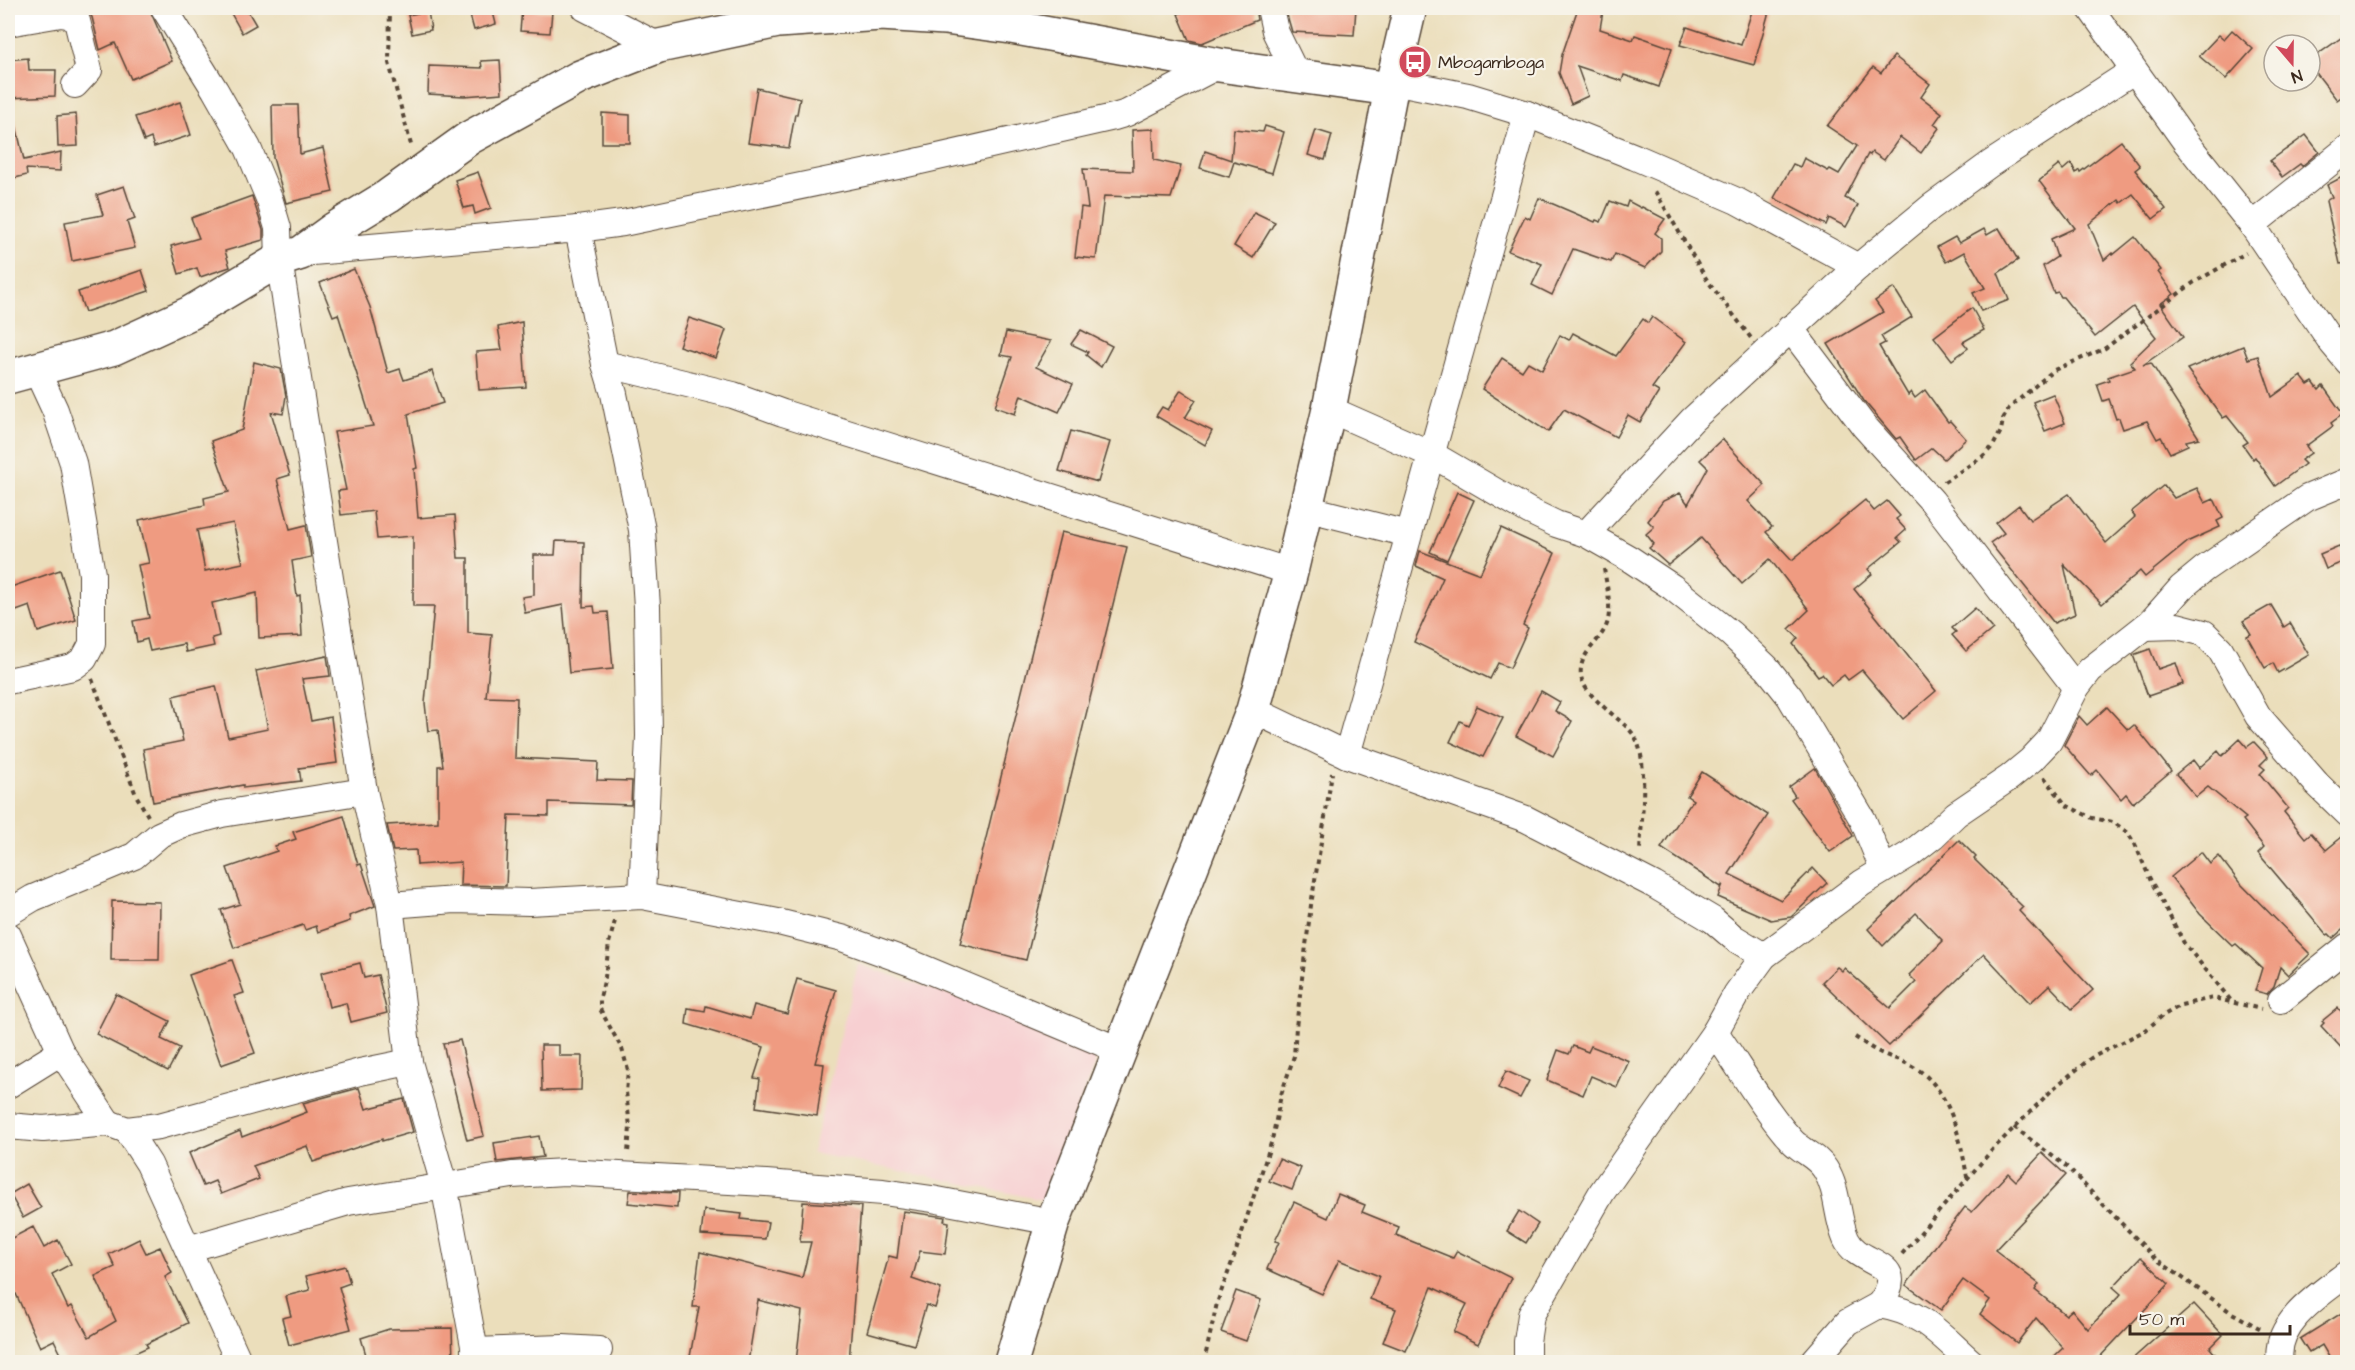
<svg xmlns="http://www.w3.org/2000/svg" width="2355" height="1370" font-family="'Architects Daughter',sans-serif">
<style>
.built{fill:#f7cfd1}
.building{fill:#ef9b81;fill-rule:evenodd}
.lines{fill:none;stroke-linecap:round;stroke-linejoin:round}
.minor-casing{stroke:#554536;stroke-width:28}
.major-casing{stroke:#554536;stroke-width:36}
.path{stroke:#554536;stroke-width:4;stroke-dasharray:4.5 4.5;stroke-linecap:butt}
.minor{stroke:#fff;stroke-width:26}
.major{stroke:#fff;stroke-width:33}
.labels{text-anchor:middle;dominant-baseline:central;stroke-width:4.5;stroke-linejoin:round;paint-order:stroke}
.poi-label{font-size:18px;fill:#3b2a1e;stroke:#f7f3e8;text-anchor:start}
</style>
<rect width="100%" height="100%" fill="#f7f3e8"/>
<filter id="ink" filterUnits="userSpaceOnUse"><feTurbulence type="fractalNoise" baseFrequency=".0167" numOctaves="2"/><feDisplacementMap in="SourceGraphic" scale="12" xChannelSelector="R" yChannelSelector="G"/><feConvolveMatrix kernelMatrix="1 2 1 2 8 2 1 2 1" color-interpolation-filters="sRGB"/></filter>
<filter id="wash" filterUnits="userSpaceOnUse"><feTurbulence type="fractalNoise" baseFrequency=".008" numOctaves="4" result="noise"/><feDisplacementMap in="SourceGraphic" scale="24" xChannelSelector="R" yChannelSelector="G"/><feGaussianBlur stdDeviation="1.35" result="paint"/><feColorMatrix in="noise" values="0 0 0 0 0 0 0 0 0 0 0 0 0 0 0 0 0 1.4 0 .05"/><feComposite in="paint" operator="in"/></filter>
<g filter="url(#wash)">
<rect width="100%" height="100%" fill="#ebdebb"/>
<polygon class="built" points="858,964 1102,1045 1043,1200 812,1153"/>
<g id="blocks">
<g class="building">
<polygon points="84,8 149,8 172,61 131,79 115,43 100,50 92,17"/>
<polygon points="228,8 246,8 256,25 242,33"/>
<polygon points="468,8 492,8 496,24 474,30"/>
<polygon points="1193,8 1255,8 1257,20 1202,43 1189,40 1178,14"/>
<polygon points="1285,8 1356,8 1354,35 1292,32"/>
<polygon points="1578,8 1591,8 1603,11 1600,29 1633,40 1635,35 1672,48 1659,87 1624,75 1622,81 1577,66 1588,96 1571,104 1559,73 1562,55"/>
<polygon points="1753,8 1770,8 1754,65 1680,45 1687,27 1741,45"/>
<polygon points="522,9 552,12 550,33 520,31"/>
<polygon points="428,11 431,30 412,34 408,15"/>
<polygon points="2232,30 2253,49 2226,79 2199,56 2219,35 2224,39"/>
<polygon points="2348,33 2348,92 2337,100 2310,65 2310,60"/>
<polygon points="1894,56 1930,84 1921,97 1942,113 1934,124 1939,128 1921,153 1900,137 1884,160 1872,152 1870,155 1868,154 1845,198 1858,205 1846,227 1829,218 1826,225 1774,198 1793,164 1800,167 1804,158 1828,171 1830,169 1839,174 1857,146 1827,126 1873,67 1881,73"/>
<polygon points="28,58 29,70 56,70 55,96 8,98 8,60"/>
<polygon points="500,60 502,93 464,96 428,94 429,66 482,68 481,61"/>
<polygon points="757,88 800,98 797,114 795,114 789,148 748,143"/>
<polygon points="180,102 191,135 154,147 151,138 144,141 135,117"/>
<polygon points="272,105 298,105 300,154 323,148 333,192 286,203 273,158"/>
<polygon points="602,113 630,115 630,143 602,143"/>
<polygon points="76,114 78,146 58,147 57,116"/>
<polygon points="15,121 24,160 61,152 60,171 26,169 27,175 11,179 8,163 8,122"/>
<polygon points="1265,126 1284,132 1272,173 1234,162 1229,177 1200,168 1205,151 1231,160 1234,129 1263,132"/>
<polygon points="1153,129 1154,160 1181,166 1171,198 1104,196 1096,259 1075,257 1081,207 1088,208 1083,169 1133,171 1132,130"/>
<polygon points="1316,130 1332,135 1325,160 1308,155"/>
<polygon points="2306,135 2319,152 2302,166 2300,164 2282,177 2270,161"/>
<polygon points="2121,141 2140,166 2135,170 2166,209 2153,219 2133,194 2121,203 2119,200 2089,224 2104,260 2112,253 2113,255 2135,237 2161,270 2158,272 2174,294 2160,304 2183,337 2143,365 2151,363 2199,438 2186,441 2188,445 2170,453 2161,437 2157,439 2147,421 2123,429 2119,418 2116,419 2109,399 2103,401 2097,384 2109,380 2108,377 2135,368 2130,362 2156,337 2133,307 2095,337 2063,297 2061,297 2058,292 2054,293 2043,266 2057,257 2051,239 2075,228 2039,181 2059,165 2063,170 2071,163 2076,173 2079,170 2080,172"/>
<polygon points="478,172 491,208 475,214 473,206 464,208 455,180"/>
<polygon points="2348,174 2348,263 2340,264 2326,201 2332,197 2327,185"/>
<polygon points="124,186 135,219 127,222 135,248 72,261 65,222 103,215 97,195"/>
<polygon points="252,196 263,230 263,240 225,251 230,267 200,277 197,268 179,274 171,246 199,238 191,218"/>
<polygon points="1539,198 1595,222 1596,220 1601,222 1610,201 1626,207 1628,201 1641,208 1642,207 1665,219 1655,233 1661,238 1661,251 1645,268 1615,254 1611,262 1573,249 1552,295 1532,285 1542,264 1508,251 1525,216 1530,219"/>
<polygon points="1254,212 1275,222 1253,258 1234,246"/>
<polygon points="1999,228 2018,260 1998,273 2009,300 1981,311 1973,293 1985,288 1964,252 1946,262 1937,247 1955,237 1959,243 1984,229 1987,235"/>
<polygon points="354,269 370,307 388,373 400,369 404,380 432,371 443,403 408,414 417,468 414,469 418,518 455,515 458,558 468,558 468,633 492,635 486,697 517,698 515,758 598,762 597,780 632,781 631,805 549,802 549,816 509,815 506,886 460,885 461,862 417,865 416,850 393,851 387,825 438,822 438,766 443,766 438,730 428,731 425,703 434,606 413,606 413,536 377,539 374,511 341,515 338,491 346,490 334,432 373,426 338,314 333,316 320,283"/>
<polygon points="142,270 149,291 85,312 78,292"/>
<polygon points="1894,288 1912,317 1881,336 1885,343 1879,346 1908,395 1911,392 1915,398 1925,390 1948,422 1950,421 1966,439 1944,459 1932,448 1916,460 1900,437 1896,439 1864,401 1828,344 1883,312 1875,301"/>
<polygon points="1972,308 1984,330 1963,342 1968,348 1952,360 1934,337"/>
<polygon points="1652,317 1686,342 1652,388 1659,392 1640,422 1628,415 1616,437 1564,409 1548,432 1482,389 1502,358 1522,371 1528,362 1542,370 1560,335 1569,340 1573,333 1616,356 1643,319 1648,323"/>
<polygon points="689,318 726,330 716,358 679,346"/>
<polygon points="522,322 526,387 479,390 476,352 502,350 498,327"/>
<polygon points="1081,330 1112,346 1101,367 1086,355 1088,352 1071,344"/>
<polygon points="1006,332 1051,341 1036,367 1073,384 1059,412 1021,395 1015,414 995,407 1012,357 1001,355"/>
<polygon points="2243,346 2248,359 2258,356 2272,397 2301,376 2308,385 2313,382 2319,390 2323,386 2343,414 2331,423 2333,426 2306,446 2311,453 2301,460 2305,464 2275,486 2255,457 2253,459 2243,445 2248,442 2227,416 2223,418 2187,369"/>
<path d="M254,362L281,369L286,396L283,414L271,412L290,475L277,479L290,529L306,525L311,557L292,561L297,596L300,595L302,636L259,638L257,593L212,603L219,636L212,638L214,646L186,652L184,644L150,651L147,639L137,642L133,621L149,618L138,565L149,563L139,520L205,505L204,498L229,492L211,441L242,430ZM233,523L243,563L205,571L197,530Z"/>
<polygon points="1181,390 1196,400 1185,418 1212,431 1205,445 1156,416 1162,407 1168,410"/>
<polygon points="2053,394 2065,423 2045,431 2033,402"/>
<polygon points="1071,431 1110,442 1098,482 1059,471"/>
<polygon points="1722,439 1765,485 1748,501 1772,527 1766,532 1792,560 1865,500 1874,511 1887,501 1900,516 1896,519 1906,530 1897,538 1901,542 1868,569 1872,574 1854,589 1936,691 1903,719 1862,670 1848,680 1844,675 1831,685 1822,674 1818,676 1793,644 1798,638 1789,629 1809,610 1770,559 1742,584 1701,538 1668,565 1649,548 1654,544 1646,534 1654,527 1648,521 1663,501 1680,493 1688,504 1708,468 1700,460"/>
<polygon points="2164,485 2174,498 2197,488 2205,503 2214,499 2223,518 2217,521 2220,527 2189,541 2145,577 2140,571 2102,604 2064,565 2075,614 2054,623 1990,543 2004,533 1996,523 2019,505 2030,520 2069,494 2106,543 2135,517 2131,512"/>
<polygon points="1457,492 1474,500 1447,560 1430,552"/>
<polygon points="1501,528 1555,553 1523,625 1528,628 1510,668 1498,663 1490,679 1414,642 1443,578 1416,566 1420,551 1480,574"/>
<polygon points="1061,532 1127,547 1026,960 960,944"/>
<polygon points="556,541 584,542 583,607 594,606 595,613 608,612 613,669 569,673 563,605 525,613 522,597 534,595 534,555 555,555"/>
<polygon points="2339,546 2345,561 2326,569 2320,554"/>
<polygon points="60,570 76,620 38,632 30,606 8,614 8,588"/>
<polygon points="2271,605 2284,627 2290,623 2309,655 2278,673 2273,663 2265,668 2247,636 2251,634 2243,621"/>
<polygon points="1975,608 1993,629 1966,651 1952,635 1956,632 1952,628"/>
<polygon points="2150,649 2158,669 2176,663 2183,684 2148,696 2133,655"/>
<polygon points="327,656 330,676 302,679 311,721 331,717 337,763 299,768 301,781 243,788 243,785 153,802 143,749 183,741 173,696 216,686 228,737 268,729 256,671"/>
<polygon points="1541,691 1560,702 1555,711 1572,721 1553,756 1516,736"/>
<polygon points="1477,706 1503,718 1483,757 1450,742 1460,721 1468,725"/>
<polygon points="2107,707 2128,730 2134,725 2171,771 2133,803 2126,794 2121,799 2097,770 2091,776 2064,745 2079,716 2087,725"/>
<polygon points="2240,739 2247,747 2254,742 2268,757 2260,765 2265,769 2260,774 2288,808 2284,812 2305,838 2311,833 2326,850 2348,832 2348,925 2333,938 2329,934 2327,935 2258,853 2264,847 2243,820 2246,818 2208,787 2196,797 2176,774 2193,760 2199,768 2218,751 2222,756"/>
<polygon points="1815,768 1853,836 1830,852 1791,799 1795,796 1789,787"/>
<polygon points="1702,772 1768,815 1729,874 1781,900 1813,868 1827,883 1791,917 1771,920 1718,897 1723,884 1721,887 1661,848 1693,800 1687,796"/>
<polygon points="344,816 358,865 361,864 375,906 349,916 350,921 318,932 316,926 305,930 303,925 234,948 221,910 240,904 227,868 277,851 275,846 296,839 293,832"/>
<polygon points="1959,840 1976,857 1974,859 2023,907 2019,911 2093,990 2072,1009 2049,985 2030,1003 1984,954 1889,1046 1822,982 1837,967 1842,971 1844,968 1890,1008 1916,982 1909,975 1943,941 1916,913 1883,946 1868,929"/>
<polygon points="2201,852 2210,864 2219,856 2239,882 2310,954 2288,975 2280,967 2274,986 2267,994 2255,991 2262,968 2236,944 2233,946 2200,914 2171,877"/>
<polygon points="112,901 160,902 159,960 111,960"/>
<polygon points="232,960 244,993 234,996 255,1053 221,1065 189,975"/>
<polygon points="360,963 364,978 378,975 387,1013 351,1022 346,1003 329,1007 321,973"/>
<polygon points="797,979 836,990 815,1063 824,1064 817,1116 756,1107 760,1079 754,1078 764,1047 686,1024 688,1008 705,1011 706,1006 750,1019 754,1005 787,1014"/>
<polygon points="116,994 170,1021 161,1039 180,1048 168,1071 96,1034"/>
<polygon points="2338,1008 2348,1018 2348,1055 2321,1026 2324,1023 2322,1021"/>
<polygon points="460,1040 484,1136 467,1140 443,1044"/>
<polygon points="541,1045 559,1045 559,1056 582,1056 581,1090 542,1091"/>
<polygon points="1573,1046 1588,1052 1591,1046 1629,1061 1617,1087 1591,1076 1583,1095 1547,1080 1558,1050 1569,1054"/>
<polygon points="1506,1071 1529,1081 1520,1098 1498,1088"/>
<polygon points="359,1088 366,1109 404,1099 413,1132 382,1141 382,1139 313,1162 307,1146 253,1166 259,1179 221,1194 215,1181 203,1186 189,1153 240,1131 242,1137 307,1112 303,1103"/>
<polygon points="539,1136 543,1157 497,1162 494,1143"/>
<polygon points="2042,1153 2066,1175 1995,1250 2039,1284 2035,1290 2066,1315 2072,1310 2088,1329 2121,1294 2113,1287 2141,1257 2169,1284 2095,1362 2048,1362 2063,1348 2036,1318 2017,1343 1980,1314 1990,1300 1963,1280 1941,1310 1906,1285 1965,1207 1972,1212 2008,1173 2016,1181"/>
<polygon points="1279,1159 1301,1168 1292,1190 1269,1181"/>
<polygon points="27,1184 41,1208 23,1218 10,1194"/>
<polygon points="630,1191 678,1193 677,1208 628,1203"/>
<polygon points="1338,1194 1365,1205 1362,1212 1399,1227 1396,1235 1453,1258 1457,1251 1511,1278 1478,1344 1453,1332 1467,1304 1432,1287 1406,1351 1383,1342 1396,1309 1370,1299 1379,1276 1339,1260 1322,1294 1267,1269 1279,1242 1275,1241 1294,1202 1328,1218"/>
<polygon points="803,1202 861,1206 849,1362 796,1362 802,1311 758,1300 748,1362 689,1362 699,1307 693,1307 700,1252 802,1278 811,1242 800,1242"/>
<polygon points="704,1210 742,1214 741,1219 768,1222 765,1239 701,1235"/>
<polygon points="903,1211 945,1217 944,1221 949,1222 945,1254 920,1251 912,1279 941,1289 935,1308 926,1305 914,1345 867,1332 889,1256 897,1258"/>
<polygon points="1519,1211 1538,1224 1526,1243 1507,1231"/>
<polygon points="33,1227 44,1248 58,1240 71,1264 52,1274 68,1308 72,1306 89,1337 116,1321 95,1276 115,1267 109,1254 139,1239 146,1253 160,1247 172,1273 165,1277 188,1323 146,1344 148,1347 115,1362 65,1362 54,1340 40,1347 16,1294 13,1295 8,1285 8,1240"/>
<polygon points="345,1266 350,1283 339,1287 351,1329 289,1345 282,1318 291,1316 286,1296 310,1290 306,1276"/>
<polygon points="1236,1291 1261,1300 1246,1341 1221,1332"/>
<polygon points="2194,1304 2223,1335 2210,1348 2215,1354 2205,1362 2129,1362"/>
<polygon points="2348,1309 2348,1362 2332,1362 2322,1345 2309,1353 2300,1339"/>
<polygon points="452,1328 453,1362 368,1362 361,1338 389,1329"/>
</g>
</g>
</g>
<g filter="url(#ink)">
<use href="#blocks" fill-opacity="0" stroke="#554536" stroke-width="1.5"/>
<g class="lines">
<g class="minor-casing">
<g id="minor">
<polyline points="164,8 215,90 248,148 270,201 278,228 279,260 364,791 390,905 409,1062 444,1185 477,1362"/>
<polyline points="585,8 659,46"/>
<polyline points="1270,8 1275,31 1297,76"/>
<polyline points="2090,8 2185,141 2252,225 2332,343 2348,362"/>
<polyline points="8,23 61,14 69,15 77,21 89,70 75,85"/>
<polyline points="1393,81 1468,96 1527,114 1635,157 1737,201 1858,267"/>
<polyline points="2252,225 2348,148"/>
<polyline points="578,229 623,223 907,164 1114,117 1127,113 1219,65"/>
<polyline points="301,253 578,229 605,364 614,394 642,530 647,607 649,736 642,896"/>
<polyline points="1790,328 1864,426 1932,501 2076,688"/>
<polyline points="605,364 733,395 783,413 1291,572"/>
<polyline points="1329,409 1433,455 1529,511 1556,524 1586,534 1630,559 1672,587 1731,634 1767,668 1790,697 1863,820 1883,869"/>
<polyline points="1305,508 1408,534"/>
<polyline points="1586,534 1692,420 1858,267 1931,207 1990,164 2133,71"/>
<polyline points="2145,627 2177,626 2204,633 2220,649 2258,716 2317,784 2348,814"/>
<polyline points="8,681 73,667 84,659 92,644 92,574 73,463 55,410 36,369"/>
<polyline points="1253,710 1347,755 1526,819 1654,885 1713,920 1734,938 1764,956"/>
<polyline points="1347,755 1527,114"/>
<polyline points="390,905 455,900 529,902 642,896 778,922 842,938 911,963 1119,1050"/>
<polyline points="8,913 33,898 134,856 159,835 181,825 222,814 364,791"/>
<polyline points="8,935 61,1052 108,1123"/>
<polyline points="2281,1000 2348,946"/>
<path d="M1715,1032C1738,1065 1759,1102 1785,1133C1789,1137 1793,1143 1798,1146C1808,1154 1818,1158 1825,1169C1839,1191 1836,1216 1846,1239C1859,1268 1913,1259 1879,1305"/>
<polyline points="8,1085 61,1052"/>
<polyline points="8,1126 43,1129 108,1123 127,1130 159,1126 360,1072 409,1062"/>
<polyline points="127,1130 149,1164 239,1362"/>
<polyline points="188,1249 348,1202 512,1175 565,1172 766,1183 883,1192 932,1199 1053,1222"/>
<polyline points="474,1351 563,1348 599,1350"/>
<polyline points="1527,1362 1527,1342 1531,1315 1602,1192 1715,1032 1737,993 1764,956 1862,883 1910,854 1933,836 1956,814 2009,778 2031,760 2049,741 2076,688 2090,670 2151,622 2181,588 2204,569 2307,498 2348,481"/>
<path d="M1813,1362L1848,1322L1879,1305C1925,1313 1938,1333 1971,1362"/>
<path d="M2280,1362C2273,1323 2320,1294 2348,1273"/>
</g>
</g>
<g class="major-casing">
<g id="major">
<polyline points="8,377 114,348 190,313 279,260 301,253 334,229 388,196 469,138 580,77 659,46 778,21 881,14 945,18 1011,27 1219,65 1391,89"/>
<polyline points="1011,1362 1053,1222 1253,710 1291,572 1329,409 1391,89 1410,8"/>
</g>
</g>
<g class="path">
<polyline points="390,8 389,63 411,145"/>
<polyline points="1655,191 1707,280 1751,338"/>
<polyline points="1944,482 1982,457 1993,446 2001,431 2003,419 2009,408 2054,370 2104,349 2193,283 2246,253"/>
<path d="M1604,569C1607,587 1612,607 1607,624C1600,643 1578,653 1581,676C1584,697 1621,718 1633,734C1650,756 1641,823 1640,852"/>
<polyline points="92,679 136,795 148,816"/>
<polyline points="2044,777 2066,805 2092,818 2113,822 2127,832 2135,844 2150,879 2184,943 2233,1003"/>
<polyline points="615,921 609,943 605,977 600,998 600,1009 622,1049 628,1070 626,1092 630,1127 628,1153"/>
<path d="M1855,1037C1863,1042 1870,1048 1879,1052C1891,1058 1905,1061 1917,1069C1951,1091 1961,1141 1967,1177"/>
<polyline points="2014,1127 2067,1167 2156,1259 2232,1313 2263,1330"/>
<polyline points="1902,1254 1993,1149 2055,1087 2091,1058 2146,1030 2162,1016 2181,1005 2213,998 2261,1009"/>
<polyline points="1204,1362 1217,1303 1235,1254 1272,1140 1281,1095 1294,1056 1296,1027 1311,905 1332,773"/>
</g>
<use href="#minor" class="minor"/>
<use href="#major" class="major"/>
</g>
</g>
<defs>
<g id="bus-disc" transform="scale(1.725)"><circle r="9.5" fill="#d1495b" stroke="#f7f3e8"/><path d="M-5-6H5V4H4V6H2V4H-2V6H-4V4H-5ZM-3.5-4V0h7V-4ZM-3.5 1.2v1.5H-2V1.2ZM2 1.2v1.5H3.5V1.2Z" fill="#fff"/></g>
</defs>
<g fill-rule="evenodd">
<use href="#bus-disc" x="1415" y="62"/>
</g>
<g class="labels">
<g class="poi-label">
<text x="1438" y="62">Mbogamboga</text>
</g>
</g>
<rect width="2355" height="1370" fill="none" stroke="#f7f3e8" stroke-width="30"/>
<g transform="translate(2292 63) rotate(160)"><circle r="28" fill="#f7f3e8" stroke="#aca397" stroke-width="1.5"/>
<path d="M0-4.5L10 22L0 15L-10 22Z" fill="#d1495b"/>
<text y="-9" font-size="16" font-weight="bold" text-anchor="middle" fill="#3b2a1e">N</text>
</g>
<path d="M2130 1325v9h160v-9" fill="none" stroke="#3b2a1e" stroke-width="3"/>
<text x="2139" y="1325" font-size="18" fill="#3b2a1e" stroke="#f7f3e8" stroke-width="4.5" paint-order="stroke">50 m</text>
</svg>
